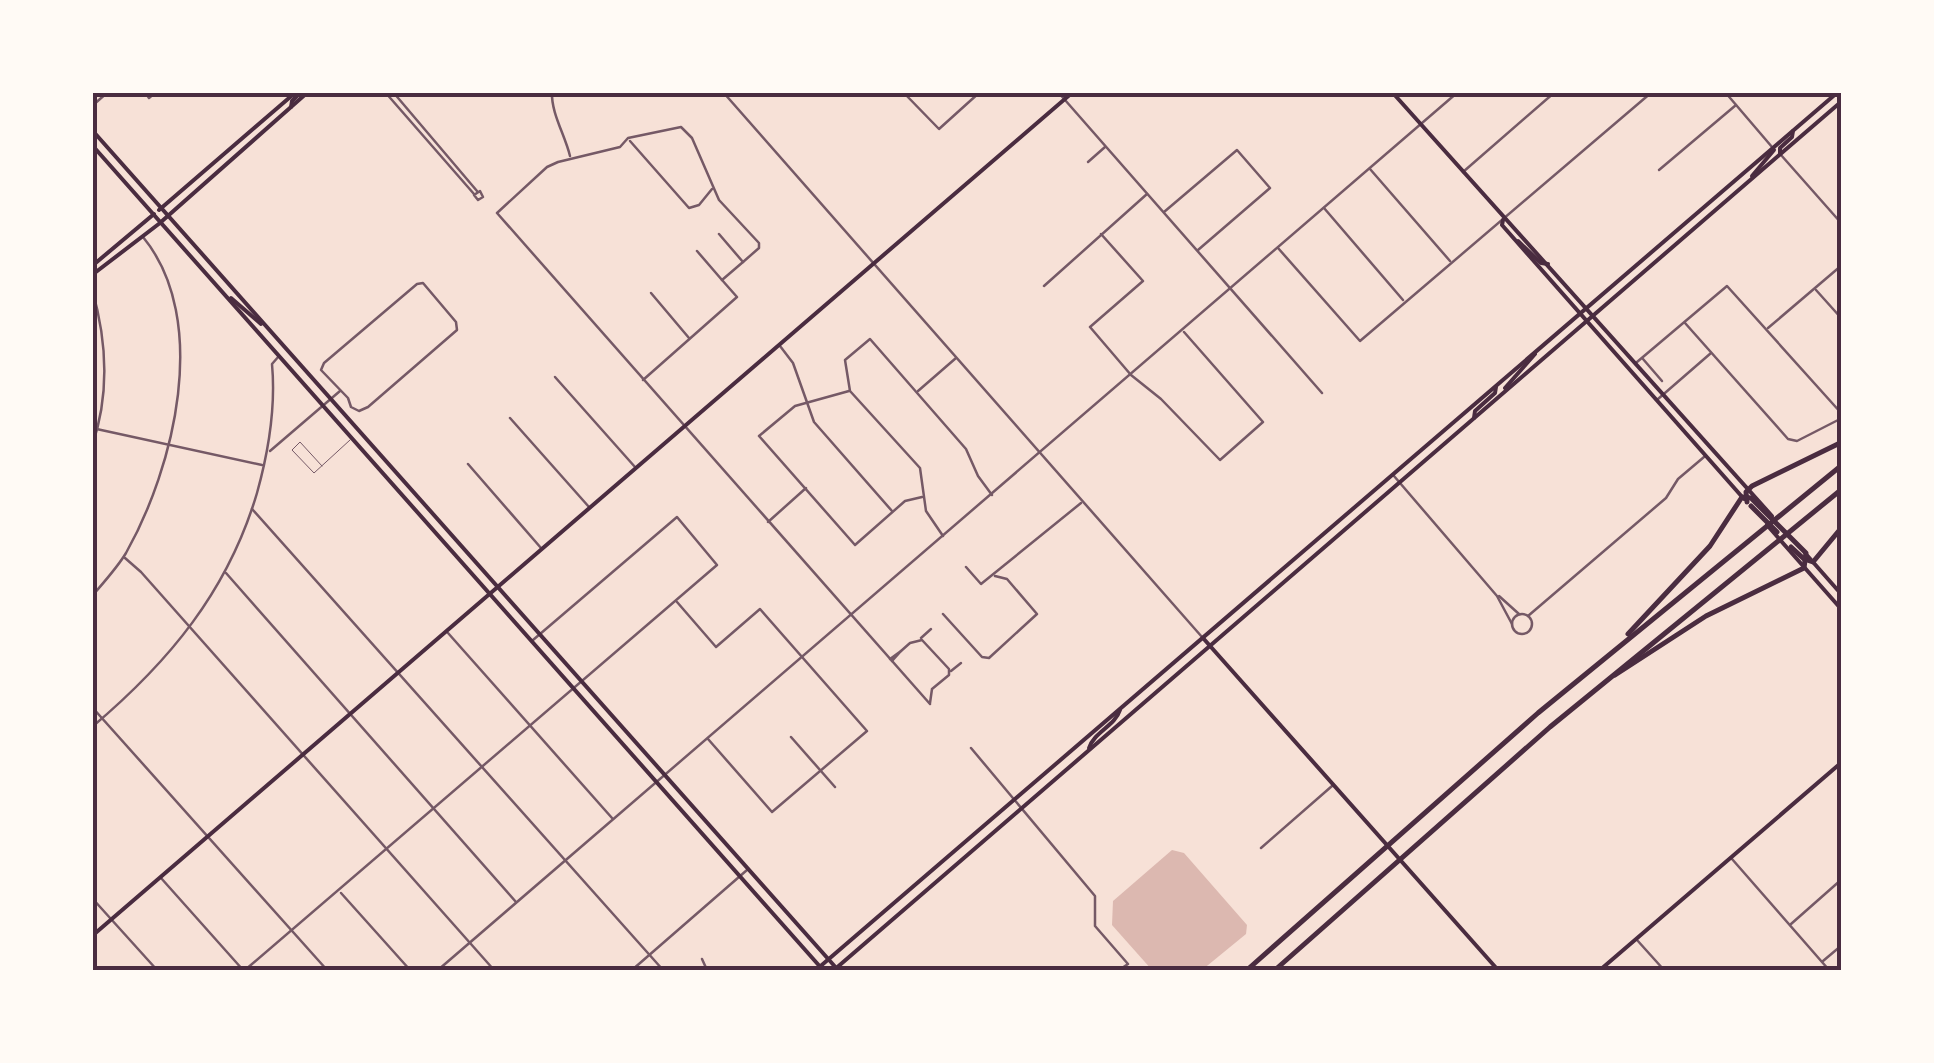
<svg xmlns="http://www.w3.org/2000/svg" width="1934" height="1063" font-family="Signika,sans-serif">
<style>
.water{fill:#dcb8b0}
.lines{fill:none;stroke-linecap:round;stroke-linejoin:round}
.service{stroke:#755966;stroke-width:1}
.minor{stroke:#755966;stroke-width:2.5}
.tertiary{stroke:#755966;stroke-width:2.5}
.secondary{stroke:#4a2c40;stroke-width:4}
.primary{stroke:#4a2c40;stroke-width:4}
.motorway{stroke:#4a2c40;stroke-width:5}
.neatline{fill:none;stroke:#4a2c40;stroke-width:4}
</style>
<rect width="100%" height="100%" fill="#f7e1d7"/>
<polygon class="water" points="1172,850 1184,853 1247,925 1246,934 1202,970 1152,970 1112,925 1113,901"/>
<g class="lines">
<polyline class="service" points="322,466 300,442 292,450 314,473 350,440"/>
<g class="minor">
<polyline points="145,92 149,98 156,92"/>
<path d="M552,92C551,113 565,135 570,156"/>
<polyline points="903,92 939,129 980,92"/>
<polyline points="1058,92 1322,393"/>
<polyline points="1725,92 1772,147"/>
<polyline points="92,106 108,92"/>
<polyline points="630,141 689,208 699,205 712,189"/>
<polyline points="1781,155 1842,224"/>
<polyline points="1088,162 1105,147"/>
<polyline points="1370,169 1450,261"/>
<polyline points="1659,170 1736,105"/>
<polyline points="1463,172 1555,92"/>
<polyline points="1324,208 1403,300"/>
<polyline points="1164,212 1237,150 1270,188 1198,250"/>
<polyline points="1101,234 1143,281 1090,327 1131,375 1161,399 1220,460 1263,422 1184,332"/>
<polyline points="1278,248 1360,341 1652,92"/>
<polyline points="697,251 722,280"/>
<polyline points="743,262 759,248 759,243 719,200 692,138 681,127 628,138 620,147 558,162 547,167 497,213 930,704"/>
<polygon points="423,283 456,322 457,330 368,407 359,411 351,407 348,398 321,370 324,363 417,284"/>
<polyline points="1044,286 1147,194"/>
<path d="M92,289C107,341 110,394 92,446"/>
<polyline points="1816,290 1842,319"/>
<polyline points="651,293 689,338"/>
<polyline points="1685,323 1788,439 1797,441 1842,418"/>
<polyline points="1768,328 1842,265"/>
<polyline points="780,346 793,363 814,422 892,511"/>
<polyline points="1643,359 1662,381"/>
<polyline points="1637,362 1727,286 1842,414"/>
<polyline points="555,377 635,467"/>
<polyline points="643,380 737,297 722,280 743,262 719,234"/>
<polyline points="849,391 795,406 759,436 855,545 905,501 922,497"/>
<polyline points="918,391 956,358"/>
<polyline points="1658,399 1711,353"/>
<polyline points="510,418 589,507"/>
<polyline points="92,428 262,465"/>
<polyline points="270,451 340,391"/>
<polyline points="468,464 541,548"/>
<polyline points="1394,476 1497,596 1512,624"/>
<polyline points="252,509 663,970"/>
<polyline points="768,522 806,488"/>
<polyline points="943,536 926,511 920,468 850,391 845,360 870,339 966,449 978,476 992,495"/>
<polyline points="125,558 141,572 494,970"/>
<polyline points="966,567 981,584 1081,503"/>
<polyline points="226,573 516,902"/>
<polyline points="1499,596 1519,614"/>
<polyline points="677,602 716,647 760,609 867,731 772,812 708,739"/>
<circle cx="1522" cy="624" r="10"/>
<polyline points="943,614 982,657 989,658 1037,614 1007,579 995,576"/>
<polyline points="1528,616 1666,498 1678,479 1704,457"/>
<polyline points="448,633 612,818"/>
<polyline points="921,638 931,629"/>
<polyline points="901,651 910,643 922,640 949,669 949,675 932,689 930,703"/>
<polyline points="890,659 901,651 892,661"/>
<polyline points="951,671 961,663"/>
<polyline points="92,707 327,970"/>
<path d="M92,727C169,662 228,591 257,493C269,450 276,408 272,364L279,356"/>
<polyline points="791,737 835,787"/>
<polyline points="971,748 1095,896 1095,926 1128,964 1119,970"/>
<polyline points="1261,848 1332,786"/>
<polyline points="1732,859 1829,970"/>
<polyline points="161,878 243,970"/>
<polyline points="341,893 410,970"/>
<polyline points="1791,924 1842,879"/>
<polyline points="1637,940 1664,970"/>
<polyline points="702,959 707,970"/>
<polyline points="1823,961 1842,945"/>
<polyline points="245,970 717,565 677,517 533,640"/>
<polyline points="438,970 1458,92"/>
<polyline points="632,970 747,870"/>
</g>
<g class="tertiary">
<polyline points="385,92 474,194"/>
<polyline points="393,92 477,191"/>
<polyline points="723,92 1202,637"/>
<polygon points="480,191 483,197 478,200 474,195"/>
<path d="M92,596C104,582 117,568 126,553C174,468 211,320 143,237"/>
<polyline points="92,898 157,970"/>
</g>
<g class="secondary">
<polyline points="291,107 308,92"/>
<polyline points="92,266 154,214"/>
<polyline points="92,275 160,223"/>
<polyline points="1203,638 1498,970"/>
<polyline points="92,936 1073,92"/>
<polyline points="1600,970 1842,762"/>
</g>
<g class="primary">
<polyline points="1392,92 1772,516"/>
<polyline points="92,130 838,970"/>
<polyline points="92,145 823,970"/>
<polyline points="1780,154 1780,148 1792,137 1793,131"/>
<polyline points="1752,176 1774,150"/>
<polyline points="159,210 296,92"/>
<polyline points="1503,220 1502,225 1744,499"/>
<polyline points="161,222 291,107 292,101 301,92"/>
<polyline points="1518,241 1541,263 1548,264"/>
<polyline points="231,298 261,324"/>
<polyline points="1505,388 1535,354"/>
<polyline points="1474,418 1475,411 1495,393 1496,387"/>
<polyline points="1767,525 1842,610"/>
<polyline points="1805,553 1842,595"/>
<path d="M1089,748C1094,732 1115,726 1120,710"/>
<polyline points="816,970 1838,92"/>
<polyline points="834,970 1842,101"/>
</g>
<g class="motorway">
<polyline points="1747,502 1746,492 1752,486 1842,442"/>
<polyline points="1751,506 1777,532"/>
<polyline points="1791,547 1804,559 1813,562 1842,527"/>
<polyline points="1615,675 1706,616 1804,568 1806,553 1751,498 1742,497 1710,546 1628,634"/>
<polyline points="1247,970 1538,713 1842,465"/>
<polyline points="1275,970 1550,727 1842,489"/>
</g>
</g>
<rect width="1934" height="1063" fill="none" stroke="#fffaf5" stroke-width="190"/>
<rect x="95" y="95" width="1744" height="873" class="neatline"/>
</svg>
